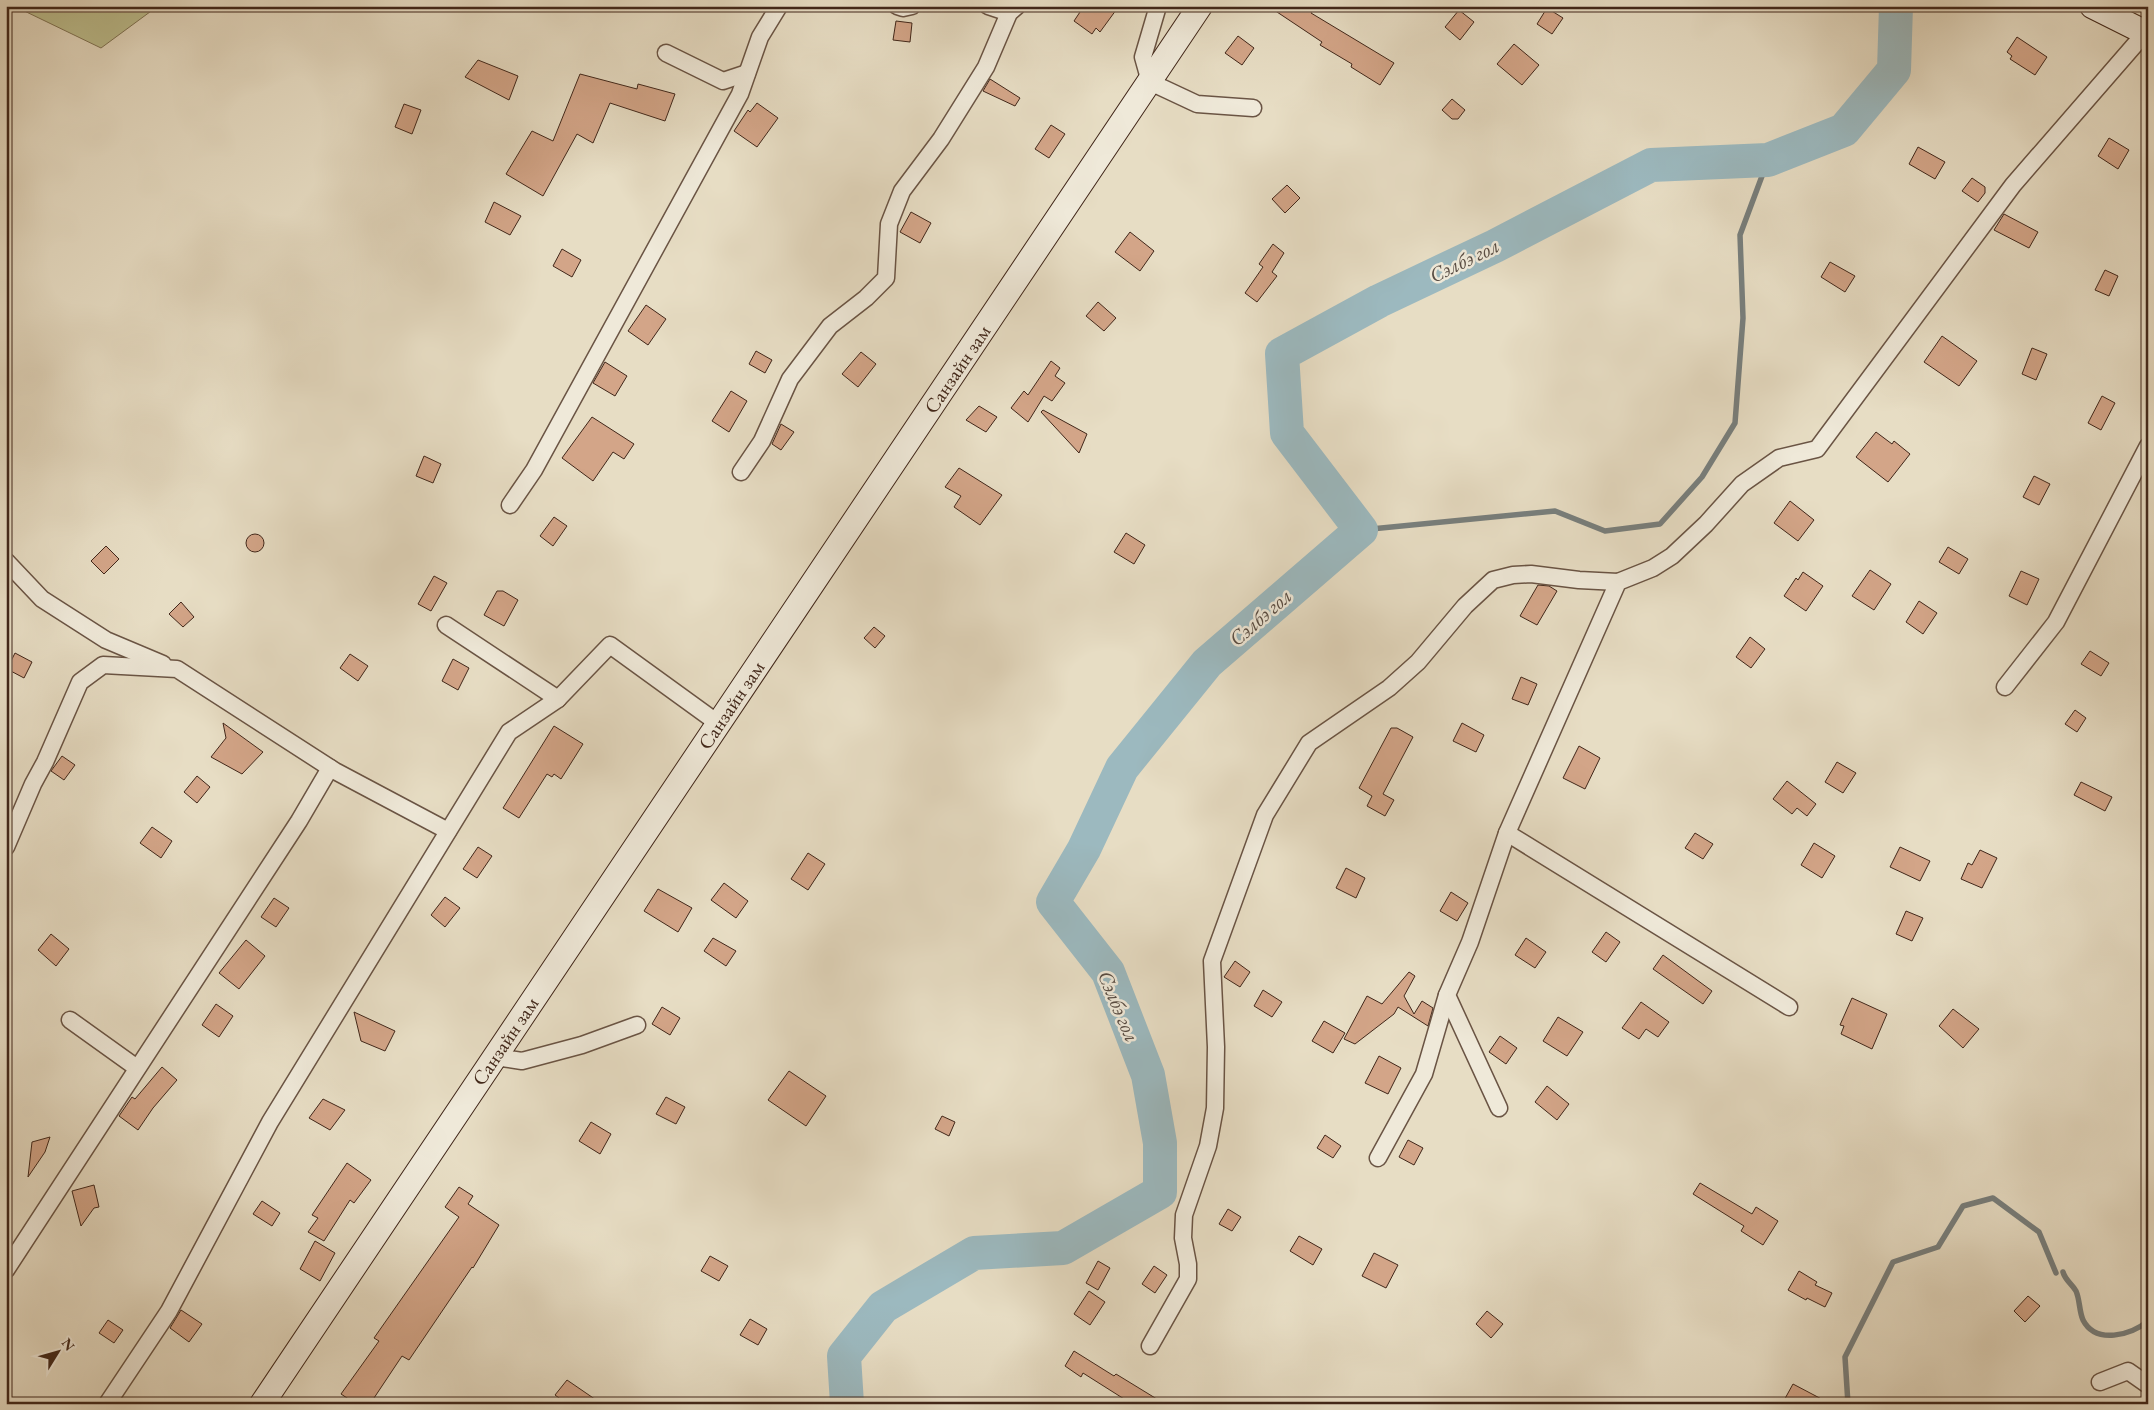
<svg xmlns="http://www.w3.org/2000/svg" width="2154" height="1410" font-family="'EB Garamond',serif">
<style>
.green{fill:#bdbf8f;stroke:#7f7354}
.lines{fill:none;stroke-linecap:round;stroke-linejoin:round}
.stream{stroke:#787f7d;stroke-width:5.5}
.river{stroke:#9cb9bf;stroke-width:34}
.building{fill:#d3a588;stroke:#41271a}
.minor-casing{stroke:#6a5444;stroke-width:19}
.secondary-casing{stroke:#41271a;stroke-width:26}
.minor{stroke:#efe9d9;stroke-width:16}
.secondary{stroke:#efe9d9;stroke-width:24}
.labels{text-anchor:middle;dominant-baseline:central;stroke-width:5;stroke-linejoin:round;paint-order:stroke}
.street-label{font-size:20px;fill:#41271a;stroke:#efe9d9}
.water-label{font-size:21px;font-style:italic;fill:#584c43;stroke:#efe9d9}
</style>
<rect width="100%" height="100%" fill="#e7ddc4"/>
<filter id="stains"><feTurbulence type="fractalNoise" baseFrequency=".004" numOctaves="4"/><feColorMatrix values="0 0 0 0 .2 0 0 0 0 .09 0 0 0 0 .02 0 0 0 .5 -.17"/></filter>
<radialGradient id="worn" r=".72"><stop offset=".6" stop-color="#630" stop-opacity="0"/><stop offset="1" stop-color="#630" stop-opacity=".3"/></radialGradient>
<polygon class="green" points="14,6 158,6 101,48"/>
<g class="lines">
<g class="stream">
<polyline points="1361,530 1555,511 1605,531 1660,524 1702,477 1735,423 1743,318 1740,235 1768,160"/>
<path d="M2063,1272C2065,1280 2072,1284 2076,1291C2080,1300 2079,1311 2083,1320C2096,1345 2131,1335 2148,1321"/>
<polyline points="1848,1404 1845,1357 1893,1262 1938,1247 1963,1206 1993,1198 2039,1232 2056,1273"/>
</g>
<polyline class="river" points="847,1404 844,1356 883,1307 974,1253 1063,1248 1160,1192 1160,1143 1148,1075 1108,972 1053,902 1084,849 1122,768 1207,663 1361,530 1287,433 1282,354 1379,301 1495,246 1651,165 1768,160 1844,130 1894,70 1896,6"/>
</g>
<g class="building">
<polygon points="1084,6 1119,6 1100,32 1096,28 1092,34 1074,21"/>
<polygon points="1268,6 1315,6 1311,13 1394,63 1380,85 1351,67 1352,64 1320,45 1322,42"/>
<polygon points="1547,8 1563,18 1552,34 1537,24"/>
<polygon points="1459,10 1474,22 1460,40 1445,27"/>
<polygon points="896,21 912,23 910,42 893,40"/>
<polygon points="1238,36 1254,48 1242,65 1225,53"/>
<polygon points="2017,37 2047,57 2035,75 2010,59 2012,56 2007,52"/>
<polygon points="1514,44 1539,65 1522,85 1497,64"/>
<polygon points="478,60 518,76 509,100 465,77"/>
<polygon points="580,74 637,89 638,84 675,94 665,121 610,103 593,143 577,134 543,196 506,174 532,131 553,141"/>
<polygon points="990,79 1020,98 1015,106 983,91"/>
<polygon points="1452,99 1465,110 1458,119 1452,119 1442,110"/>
<polygon points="757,103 778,118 757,147 734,131 748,110 750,112"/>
<polygon points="404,104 421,110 412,134 395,127"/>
<polygon points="1051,125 1065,134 1049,158 1035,149"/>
<polygon points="2109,138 2129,150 2118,169 2098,156"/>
<polygon points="1918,147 1945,162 1935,179 1909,164"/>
<polygon points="1972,178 1985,187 1985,193 1978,202 1962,191"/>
<polygon points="1287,185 1300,198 1285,213 1272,199"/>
<polygon points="494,202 521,216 510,235 485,222"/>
<polygon points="911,212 931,223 920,243 900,232"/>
<polygon points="2004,214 2038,232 2029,248 1994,230"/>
<polygon points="1130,232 1154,251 1140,271 1115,252"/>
<polygon points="1273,244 1284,253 1272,272 1277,276 1257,302 1245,293 1263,267 1259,264"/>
<polygon points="562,249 581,260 572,277 553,266"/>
<polygon points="1830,262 1855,276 1845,292 1821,277"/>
<polygon points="2105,270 2118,276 2109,296 2095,290"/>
<polygon points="1098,302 1116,318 1104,331 1086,316"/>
<polygon points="646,305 666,319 648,345 628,331"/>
<polygon points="1942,336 1977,361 1959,386 1924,362"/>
<polygon points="2032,348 2047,354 2036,380 2022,374"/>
<polygon points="756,351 772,360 765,373 749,364"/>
<polygon points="861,352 876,364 858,387 842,374"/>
<polygon points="1051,361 1060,368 1055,376 1065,383 1052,401 1044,396 1028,422 1011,408 1024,391 1028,395"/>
<polygon points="605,362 627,376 615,396 593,383"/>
<polygon points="731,391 747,401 729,432 712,421"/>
<polygon points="2102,396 2115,403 2101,430 2088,423"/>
<polygon points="979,406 997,417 986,432 966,420"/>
<polygon points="1043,410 1087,434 1079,453 1041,412"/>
<polygon points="592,417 634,444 624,459 613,452 593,481 562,458"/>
<polygon points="781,424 794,432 781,450 772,444"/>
<polygon points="1876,432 1892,444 1894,441 1910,454 1888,482 1856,457"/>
<polygon points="424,456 441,464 433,483 416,476"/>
<polygon points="959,468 1002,495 980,525 954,507 961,496 945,487"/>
<polygon points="2034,476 2050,484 2039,505 2023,497"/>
<polygon points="1790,501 1814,520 1798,541 1774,523"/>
<polygon points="554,517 567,526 553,546 540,536"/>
<polygon points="1126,533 1145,545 1134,564 1114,552"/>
<circle cx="255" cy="543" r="9"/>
<polygon points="106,546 119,559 104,574 91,561"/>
<polygon points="1948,547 1968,559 1959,574 1939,562"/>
<polygon points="1870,570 1891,584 1874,610 1852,596"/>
<polygon points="2021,571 2039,579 2027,605 2009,596"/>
<polygon points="1803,572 1823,586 1806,611 1784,596 1796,578 1798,580"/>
<polygon points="434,576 447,583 431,611 418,604"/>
<polygon points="1538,585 1549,586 1557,591 1537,625 1520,616"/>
<polygon points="497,591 503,591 518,600 504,626 484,615"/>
<polygon points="1919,601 1937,613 1923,634 1906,622"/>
<polygon points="181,602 194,617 183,627 169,614"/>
<polygon points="874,627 885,636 875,648 864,638"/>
<polygon points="1750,637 1765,649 1751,668 1736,657"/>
<polygon points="2090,651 2109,663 2101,676 2081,664"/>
<polygon points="15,653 32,662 24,678 7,669"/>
<polygon points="350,654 368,666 358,681 340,668"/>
<polygon points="453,659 469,668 458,690 442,681"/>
<polygon points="1521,677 1537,684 1528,705 1512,699"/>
<polygon points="2075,710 2086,718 2077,732 2065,724"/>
<polygon points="223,723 263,752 242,774 211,757 226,738"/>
<polygon points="1462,723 1484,735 1476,752 1453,741"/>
<polygon points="554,726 583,744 561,779 554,774 552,777 547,774 519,818 503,808"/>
<polygon points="1391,728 1397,728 1413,737 1383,794 1394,800 1385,816 1367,806 1372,796 1359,788"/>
<polygon points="1579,746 1600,758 1585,789 1563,778"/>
<polygon points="62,756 75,765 64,780 51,771"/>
<polygon points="1837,762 1856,773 1843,793 1825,782"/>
<polygon points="197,776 210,787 197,803 184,792"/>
<polygon points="1787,781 1816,804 1807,816 1797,808 1792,814 1773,799"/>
<polygon points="2081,782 2112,797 2105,811 2074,795"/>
<polygon points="152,827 172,841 161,858 140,843"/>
<polygon points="1695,833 1713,844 1703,859 1685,848"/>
<polygon points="1814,843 1835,856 1822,878 1801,865"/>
<polygon points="478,847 492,856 477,878 463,869"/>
<polygon points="1900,847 1930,861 1920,881 1890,867"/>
<polygon points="1980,850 1997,858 1982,888 1961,879 1968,863 1972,865"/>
<polygon points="808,853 825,864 808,890 791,879"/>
<polygon points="1346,868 1365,878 1356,898 1336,888"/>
<polygon points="724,883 748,901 736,918 711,900"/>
<polygon points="658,889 692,908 678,932 644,911"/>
<polygon points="1451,892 1468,903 1457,921 1440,911"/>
<polygon points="445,897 460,908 445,927 431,915"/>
<polygon points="274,898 289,908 276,927 261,917"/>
<polygon points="1906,911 1923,918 1912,941 1896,934"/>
<polygon points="1606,932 1620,942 1606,962 1592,952"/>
<polygon points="51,934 69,949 56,966 38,950"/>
<polygon points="713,938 736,951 726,966 704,951"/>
<polygon points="1526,938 1546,952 1535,968 1515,955"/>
<polygon points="246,940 265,956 239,989 219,973"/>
<polygon points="1663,955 1712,991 1703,1004 1653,969"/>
<polygon points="1235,961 1250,972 1240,987 1224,977"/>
<polygon points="1409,972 1415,976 1404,996 1414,1014 1422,1001 1433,1008 1428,1026 1398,1007 1394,1014 1355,1044 1344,1039 1367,996 1382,1004"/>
<polygon points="1263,990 1282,1002 1272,1017 1254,1006"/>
<polygon points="1852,998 1887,1014 1872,1049 1841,1034 1844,1026 1840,1025"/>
<polygon points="1641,1002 1669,1022 1658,1037 1646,1029 1639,1039 1622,1028"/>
<polygon points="216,1004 233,1016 219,1037 202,1025"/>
<polygon points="662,1007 680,1018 670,1035 652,1024"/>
<polygon points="1953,1009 1979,1029 1963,1048 1939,1026"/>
<polygon points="354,1012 395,1031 385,1051 361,1041"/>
<polygon points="1558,1017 1583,1032 1567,1056 1543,1041"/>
<polygon points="1324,1021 1345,1033 1333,1053 1312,1041"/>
<polygon points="1500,1036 1517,1048 1506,1064 1489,1052"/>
<polygon points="1379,1056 1401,1068 1388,1094 1365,1083"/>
<polygon points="162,1067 177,1080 153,1108 138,1130 119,1116 132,1097 135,1099"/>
<polygon points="789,1071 826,1096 806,1126 768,1100"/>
<polygon points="1547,1086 1569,1104 1557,1120 1535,1102"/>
<polygon points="666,1097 685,1107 676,1124 656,1114"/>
<polygon points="323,1099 345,1110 330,1130 309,1118"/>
<polygon points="942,1116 955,1122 949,1136 935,1129"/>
<polygon points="591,1122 611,1134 600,1154 579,1141"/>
<polygon points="1325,1135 1341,1146 1333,1158 1317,1148"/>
<polygon points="50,1137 45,1152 28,1177 32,1142"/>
<polygon points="1408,1140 1423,1148 1414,1165 1399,1157"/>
<polygon points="347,1163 371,1180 354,1203 350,1200 324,1241 308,1232 318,1218 312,1215"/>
<polygon points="1700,1183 1752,1214 1756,1207 1778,1221 1763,1245 1741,1231 1744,1226 1693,1194"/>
<polygon points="94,1185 99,1207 94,1208 81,1226 72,1191"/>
<polygon points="459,1187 473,1196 468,1204 499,1225 473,1268 472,1267 409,1360 402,1356 370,1404 356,1404 341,1394 379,1341 374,1338 459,1217 445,1207"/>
<polygon points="262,1201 280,1213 272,1226 253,1214"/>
<polygon points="1228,1209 1241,1217 1232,1231 1219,1224"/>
<polygon points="1299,1236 1322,1249 1313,1265 1290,1251"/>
<polygon points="315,1241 335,1253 320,1281 300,1269"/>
<polygon points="1374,1253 1398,1265 1386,1288 1362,1276"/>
<polygon points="710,1256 728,1266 719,1281 701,1271"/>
<polygon points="1098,1261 1110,1268 1098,1290 1086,1283"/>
<polygon points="1154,1266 1167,1275 1155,1293 1142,1284"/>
<polygon points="1799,1271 1817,1282 1815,1285 1832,1293 1825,1307 1807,1298 1806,1300 1788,1290"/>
<polygon points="1089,1291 1105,1302 1090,1325 1074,1314"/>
<polygon points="2028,1296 2040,1306 2025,1322 2014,1311"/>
<polygon points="181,1310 202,1324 189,1342 170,1328"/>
<polygon points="1487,1311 1503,1324 1491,1338 1476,1324"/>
<polygon points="750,1319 767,1329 758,1345 740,1335"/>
<polygon points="108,1320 123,1330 114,1343 99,1333"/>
<polygon points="1074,1351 1114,1376 1116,1374 1165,1404 1132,1404 1083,1373 1081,1377 1065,1366"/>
<polygon points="567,1380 602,1404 567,1404 555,1395"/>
<polygon points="1793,1384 1831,1404 1782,1404"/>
</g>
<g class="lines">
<g class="minor-casing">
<g id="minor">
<polyline points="897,6 903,8 912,6"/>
<polyline points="988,6 1009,13"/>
<polyline points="1158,6 1143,57 1150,82 1197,104 1253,108"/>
<polyline points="666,53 723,81 747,73"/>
<polyline points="741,472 762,441 790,379 830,326 866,298 886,278 889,224 902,191 941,139 986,67 1009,13 1017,6"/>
<polyline points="510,505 534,470 740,94 760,37 779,6"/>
<polyline points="6,561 42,599 106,640 163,664"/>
<polyline points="446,625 558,699"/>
<polyline points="2005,687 2056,622 2148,446"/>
<polyline points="6,847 33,784 45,762 80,682 103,665 177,669 335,771 448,831"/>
<polyline points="1789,1007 1507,833 1618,582 1653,568 1672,556 1706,524 1742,484 1779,458 1817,449 2013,185 2145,33 2148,27"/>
<polyline points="70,1020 137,1068"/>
<polyline points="495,1057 522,1061 582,1045 637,1025"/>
<polyline points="1499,1108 1447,995 1470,942 1507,833"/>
<polyline points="1378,1158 1424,1074 1447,995"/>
<polyline points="6,1270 299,821 330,768"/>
<polyline points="1150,1346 1188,1279 1188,1264 1183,1238 1184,1215 1208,1146 1215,1108 1216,1047 1212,961 1265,815 1309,743 1389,688 1418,662 1465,606 1493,580 1513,575 1531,574 1579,580 1618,582"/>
<polyline points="2100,1382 2128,1371 2148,1385"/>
<polyline points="107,1404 169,1311 270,1122 509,732 558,699 610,645 719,724"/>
</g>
</g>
<g class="secondary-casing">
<g id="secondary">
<polyline points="2092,6 2148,34"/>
<polyline points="262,1404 1200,6"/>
</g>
</g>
<use href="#minor" class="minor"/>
<use href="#secondary" class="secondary"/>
</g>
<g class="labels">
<g class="street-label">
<text transform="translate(957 369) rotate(-56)">Санзайн зам</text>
<text transform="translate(731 705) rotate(-56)">Санзайн зам</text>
<text transform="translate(505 1041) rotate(-56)">Санзайн зам</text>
</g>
<g class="water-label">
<text transform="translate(1464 260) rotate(-26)">Сэлбэ гол</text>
<text transform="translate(1260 617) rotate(-41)">Сэлбэ гол</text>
<text transform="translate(1119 1006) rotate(67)">Сэлбэ гол</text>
</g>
</g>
<rect width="2154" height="1410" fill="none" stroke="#e7ddc4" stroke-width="25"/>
<rect x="8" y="8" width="2139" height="1395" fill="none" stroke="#41271a" stroke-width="2.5"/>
<rect x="12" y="12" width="2129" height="1385" fill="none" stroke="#41271a"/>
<g transform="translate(58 1352) rotate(53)" stroke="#efe9d9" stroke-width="4" paint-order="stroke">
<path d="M0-4L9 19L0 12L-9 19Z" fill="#41271a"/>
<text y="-8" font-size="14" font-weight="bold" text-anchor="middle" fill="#41271a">N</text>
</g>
<rect width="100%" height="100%" filter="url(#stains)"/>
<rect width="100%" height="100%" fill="url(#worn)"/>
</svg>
